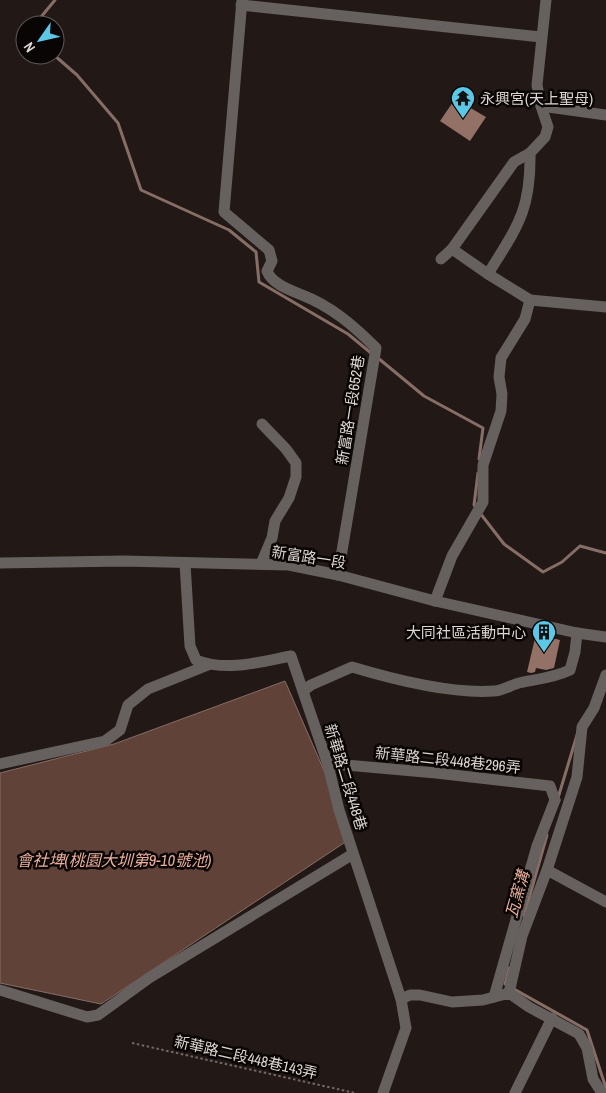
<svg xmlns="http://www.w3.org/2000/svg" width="606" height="1093" font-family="'Archivo Narrow','Noto Sans TC',sans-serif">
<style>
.water{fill:#604238;stroke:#866e66}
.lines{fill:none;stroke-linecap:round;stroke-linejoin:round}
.stream{stroke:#866e66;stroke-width:3}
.building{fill:#937166}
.path{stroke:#716966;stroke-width:2;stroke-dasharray:2.5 2.5;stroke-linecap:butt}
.minor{stroke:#66605e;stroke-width:11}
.labels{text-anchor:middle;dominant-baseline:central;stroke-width:5;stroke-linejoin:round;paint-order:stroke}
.poi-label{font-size:15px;fill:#ddd6d3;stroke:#090504;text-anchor:start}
.street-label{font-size:15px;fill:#ddd6d3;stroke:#090504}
.water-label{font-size:16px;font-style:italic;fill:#ebaf9b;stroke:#090504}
</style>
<rect width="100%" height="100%" fill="#221815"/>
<polygon class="water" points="285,681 353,837 101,1004 0,983 0,773 114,744"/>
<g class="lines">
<g class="stream">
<polyline points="42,25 41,17 55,0"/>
<polyline points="54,55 77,75 118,123 141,190 229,230 256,252 259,282 348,334 371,353"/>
<polyline points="378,358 424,396 483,428 479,459"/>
<polyline points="476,508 474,505 478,473"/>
<polyline points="480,513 504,544 543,572 562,562 580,546 606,553"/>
<polyline points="558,798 577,735"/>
<polyline points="524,916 547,835"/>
<polyline points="509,968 505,984 587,1030 606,1088"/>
</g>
</g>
<g class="building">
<polygon points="455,99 486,117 470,141 440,121"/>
<polygon points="536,634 560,640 554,668 546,670 536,668 535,672 531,673 527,672"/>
</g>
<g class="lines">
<polyline class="path" points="132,1043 355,1093"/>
<g class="minor">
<path d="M242,0L224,212L269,250L272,261L267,271C272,284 290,290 302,295C331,306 354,326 376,348L338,575"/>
<polyline points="241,5 541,37"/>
<polyline points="541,106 606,115"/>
<polyline points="452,249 488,274"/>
<polyline points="441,259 452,249 514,162 530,153"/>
<polyline points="530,300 606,307"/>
<polyline points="0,563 124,561 289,565 338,575 435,601 577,633 606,637"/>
<path d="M185,563L190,646L196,660C226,672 260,662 291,656L328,765L339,810L401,999L406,1028L383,1093"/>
<polyline points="261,564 272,538 275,521 289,498 296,477 296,463 286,449 262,424"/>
<path d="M435,601L452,556L483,502V465L501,411L502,394L499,377L501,358L525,319L530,300L488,274C517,227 531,211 530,153L545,137L548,127L541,106L537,85L546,0"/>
<path d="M303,691L311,685L352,667C392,679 452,694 494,691C502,691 511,685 519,683C537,679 553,678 570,670L575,652L577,633"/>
<polyline points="0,764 105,741 120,730 128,705 148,689 208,665"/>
<polyline points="328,765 346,765 436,773 550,786 555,800"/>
<polyline points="547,870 606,902"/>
<polyline points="0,990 87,1017 98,1015 149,978 353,854"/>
<polyline points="509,993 522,936 547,870 577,777 582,727 594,708 606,675"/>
<polyline points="494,997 537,846 555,800"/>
<polyline points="401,999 410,995 420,995 452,1002 483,1000 509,993 529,1007 579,1034 587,1048 593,1079 602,1093"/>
<polyline points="515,1093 552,1018"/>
</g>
</g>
<defs>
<g id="temple-pin" transform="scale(1.25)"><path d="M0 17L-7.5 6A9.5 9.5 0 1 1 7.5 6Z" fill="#5ac8e6" stroke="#090504"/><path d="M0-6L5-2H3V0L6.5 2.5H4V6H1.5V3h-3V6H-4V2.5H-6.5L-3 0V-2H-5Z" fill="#111"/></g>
<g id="building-pin" transform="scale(1.25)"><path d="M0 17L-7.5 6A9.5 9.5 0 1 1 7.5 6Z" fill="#5ac8e6" stroke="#090504"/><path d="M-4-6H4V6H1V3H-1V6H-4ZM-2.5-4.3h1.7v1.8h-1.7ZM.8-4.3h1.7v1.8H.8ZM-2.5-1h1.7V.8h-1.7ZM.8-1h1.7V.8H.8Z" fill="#111"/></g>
</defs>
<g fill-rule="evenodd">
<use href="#temple-pin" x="463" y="98"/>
<use href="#building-pin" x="544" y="632"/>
</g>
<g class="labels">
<g class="poi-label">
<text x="480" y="98">永興宮(天上聖母)</text>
<text x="526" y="632" text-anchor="end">大同社區活動中心</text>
</g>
<g class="street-label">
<text transform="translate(350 410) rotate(-81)">新富路一段652巷</text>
<text transform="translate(309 557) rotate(9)">新富路一段</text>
<text transform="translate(448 760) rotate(6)">新華路二段448巷296弄</text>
<text transform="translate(346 777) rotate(73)">新華路二段448巷</text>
<text transform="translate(246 1057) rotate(13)">新華路二段448巷143弄</text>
</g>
<g class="water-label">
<text x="114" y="860">會社埤(桃園大圳第9-10號池)</text>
<text transform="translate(517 894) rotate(-74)">瓦窯溝</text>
</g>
</g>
<g transform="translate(40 40) rotate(236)"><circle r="24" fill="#090504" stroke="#5e5957"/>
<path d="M0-4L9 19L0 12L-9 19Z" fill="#5ac8e6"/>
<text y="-8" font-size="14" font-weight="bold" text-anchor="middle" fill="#ddd6d3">N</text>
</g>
</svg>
